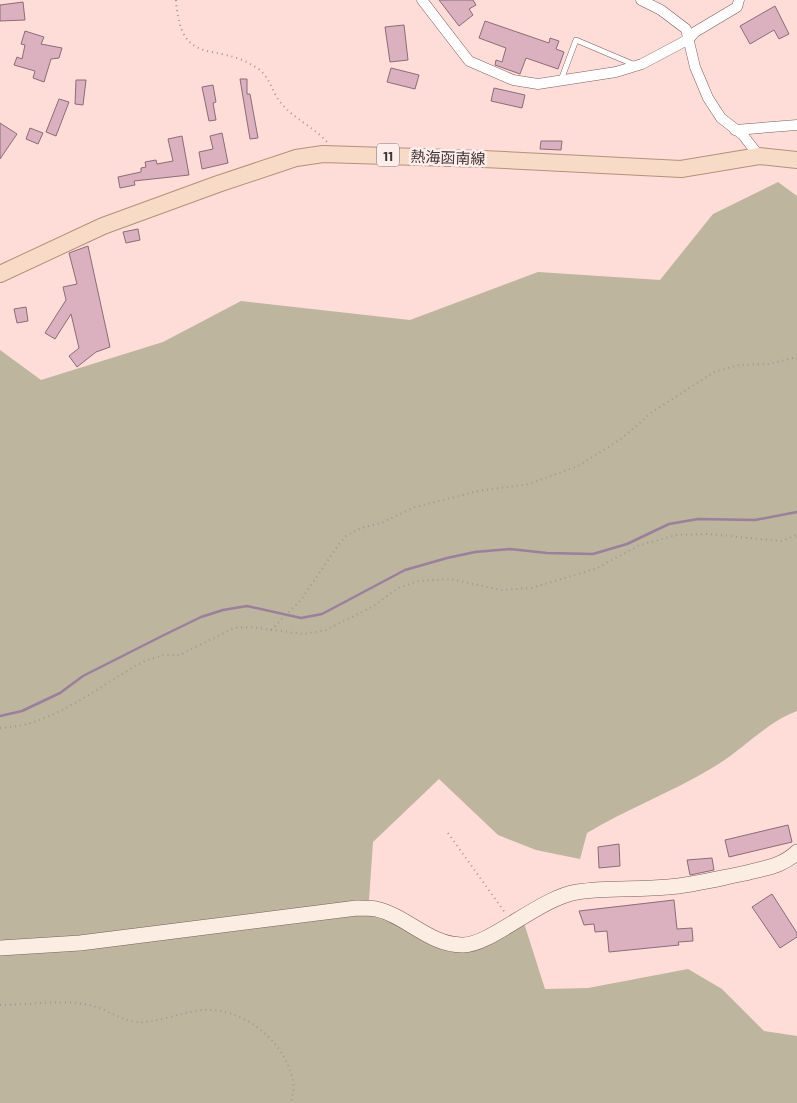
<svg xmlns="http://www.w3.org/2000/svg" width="797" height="1103" font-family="Barlow,'Noto Sans JP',sans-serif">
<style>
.green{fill:#bdb59d}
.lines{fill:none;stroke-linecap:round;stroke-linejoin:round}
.stream{stroke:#9b7f9d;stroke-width:2.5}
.building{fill:#dbb0bf;stroke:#896d77}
.lane-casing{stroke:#7c5e5b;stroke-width:6}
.street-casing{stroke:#7c5e5b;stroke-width:11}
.secondary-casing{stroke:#7c5e5b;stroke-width:16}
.primary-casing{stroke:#b4917a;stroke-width:18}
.path{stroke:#ac938f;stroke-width:2;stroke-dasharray:1 4;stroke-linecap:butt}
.lane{stroke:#fff;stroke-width:5}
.street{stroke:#fff;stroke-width:10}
.secondary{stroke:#fbede2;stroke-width:15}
.primary{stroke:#f7dbc6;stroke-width:16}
.labels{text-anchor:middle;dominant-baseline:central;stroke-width:5;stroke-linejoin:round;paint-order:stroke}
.shield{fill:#fdeeec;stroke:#796c6a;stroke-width:1}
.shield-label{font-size:14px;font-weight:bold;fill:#413432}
.street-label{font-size:15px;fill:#413432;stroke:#fdeeec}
</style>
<rect width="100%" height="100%" fill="#fedcd7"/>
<path class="green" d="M778,182L797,196V711C765,723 742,751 712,768C672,792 627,809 587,833L580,859L536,850L498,835L439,779L373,842L368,914C401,926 433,941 466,952L524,923L545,989L588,988L688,969L722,989L764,1031L797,1036V1103H0V350L41,380L163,342L241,301L410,320L538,272L660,280L713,214Z"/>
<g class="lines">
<polyline class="stream" points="0,716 22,711 60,693 83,676 164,635 201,617 223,610 247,606 301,618 322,614 405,570 447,558 475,552 510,549 547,553 593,554 627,544 669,524 698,519 755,520 797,512"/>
</g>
<g class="building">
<polygon points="439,0 473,0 476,5 469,9 473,15 459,26"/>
<polygon points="23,2 25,20 0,21 0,5"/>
<polygon points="775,6 789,34 779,39 774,30 750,44 740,26"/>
<polygon points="485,21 549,43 550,38 559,41 556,49 564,52 558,69 526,58 520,74 495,65 496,60 502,62 506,48 479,38"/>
<polygon points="404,25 408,60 390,62 385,27"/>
<polygon points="25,31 44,37 41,44 62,48 59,58 51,59 44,82 33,78 35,71 14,65 17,57 22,59 25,45 21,44"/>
<polygon points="391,68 419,75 415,89 387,82"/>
<polygon points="240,79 247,79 247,94 250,94 258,138 250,139"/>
<polygon points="76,80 86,80 83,105 75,104"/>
<polygon points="213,85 216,102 213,103 216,120 209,121 202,87"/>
<polygon points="494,88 525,95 522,108 491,101"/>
<polygon points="59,99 69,102 56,136 46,132"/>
<polygon points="0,123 17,134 0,159"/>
<polygon points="30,128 43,133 38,144 26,139"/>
<polygon points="222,133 228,163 202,169 199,152 213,149 210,136"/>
<polygon points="182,136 189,175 134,181 135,185 120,188 118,177 141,172 141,168 146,167 145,162 156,160 157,164 173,161 168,139"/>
<polygon points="541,141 562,141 561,150 540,149"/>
<polygon points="138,229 140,240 126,243 123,232"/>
<polygon points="88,246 110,347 96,352 77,367 69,356 79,348 71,314 55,339 45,333 66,300 63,287 77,284 69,253"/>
<polygon points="26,307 28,321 17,323 14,309"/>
<polygon points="788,825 792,842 729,857 725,840"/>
<polygon points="619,844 620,866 599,868 598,847"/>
<polygon points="712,858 714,870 690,875 687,860"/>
<polygon points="772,894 797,933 797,937 780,948 752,907"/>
<polygon points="674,900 677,929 692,928 693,941 678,942 679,945 609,952 607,931 595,932 594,924 584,925 579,911"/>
</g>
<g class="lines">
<g class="lane-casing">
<polyline id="lane" points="561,80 576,40 635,65"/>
</g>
<g class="street-casing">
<g id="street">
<polyline points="422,0 469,61 513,80 538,84 616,72 642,64 689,39 695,32 737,7 739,0"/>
<polyline points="641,0 661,10 686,29 695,67 708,98 721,118 743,135 759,156"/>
<polyline points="735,130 797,125"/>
</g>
</g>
<g class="secondary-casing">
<path id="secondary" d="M0,948L80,943L357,908C363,908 370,908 376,909C407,916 429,945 462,945C490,946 539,898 577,892C607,887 638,890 668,887C694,885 720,878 746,873C765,868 783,866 797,852"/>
</g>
<g class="primary-casing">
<polyline id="primary" points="0,274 103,226 218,184 296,158 323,154 483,159 681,169 759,156 797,160"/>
</g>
<g class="path">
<path d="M176,0C181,70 216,40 257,68C269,76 271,88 278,99C291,118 313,126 327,142"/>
<polyline points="271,630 301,600 339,544 346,536 361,528 381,523 415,507 478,491 529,484 578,466 621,439 651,413 714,372 739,365 770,364 797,357"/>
<path d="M0,728C56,726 99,684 147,660L164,655H180L234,628L250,627L303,634L326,630L372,607L398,588L418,581L450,579L501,590L531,588L595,569L640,545L677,535L708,534L781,541L797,535"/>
<polyline points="448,833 506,914"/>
<path d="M0,1005C27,1005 57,1000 84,1004C103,1006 118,1020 137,1022C152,1024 183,1012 201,1010C243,1007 284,1040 293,1080C295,1087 292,1096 291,1103"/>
</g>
<use href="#lane" class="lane"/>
<use href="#street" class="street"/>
<use href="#secondary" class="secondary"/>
<use href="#primary" class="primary"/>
</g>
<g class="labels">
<rect class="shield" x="377" y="143.5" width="22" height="23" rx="4"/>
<g class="shield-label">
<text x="388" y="155">11</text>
</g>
<g class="street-label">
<text transform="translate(448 157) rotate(2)">熱海函南線</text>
</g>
</g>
</svg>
